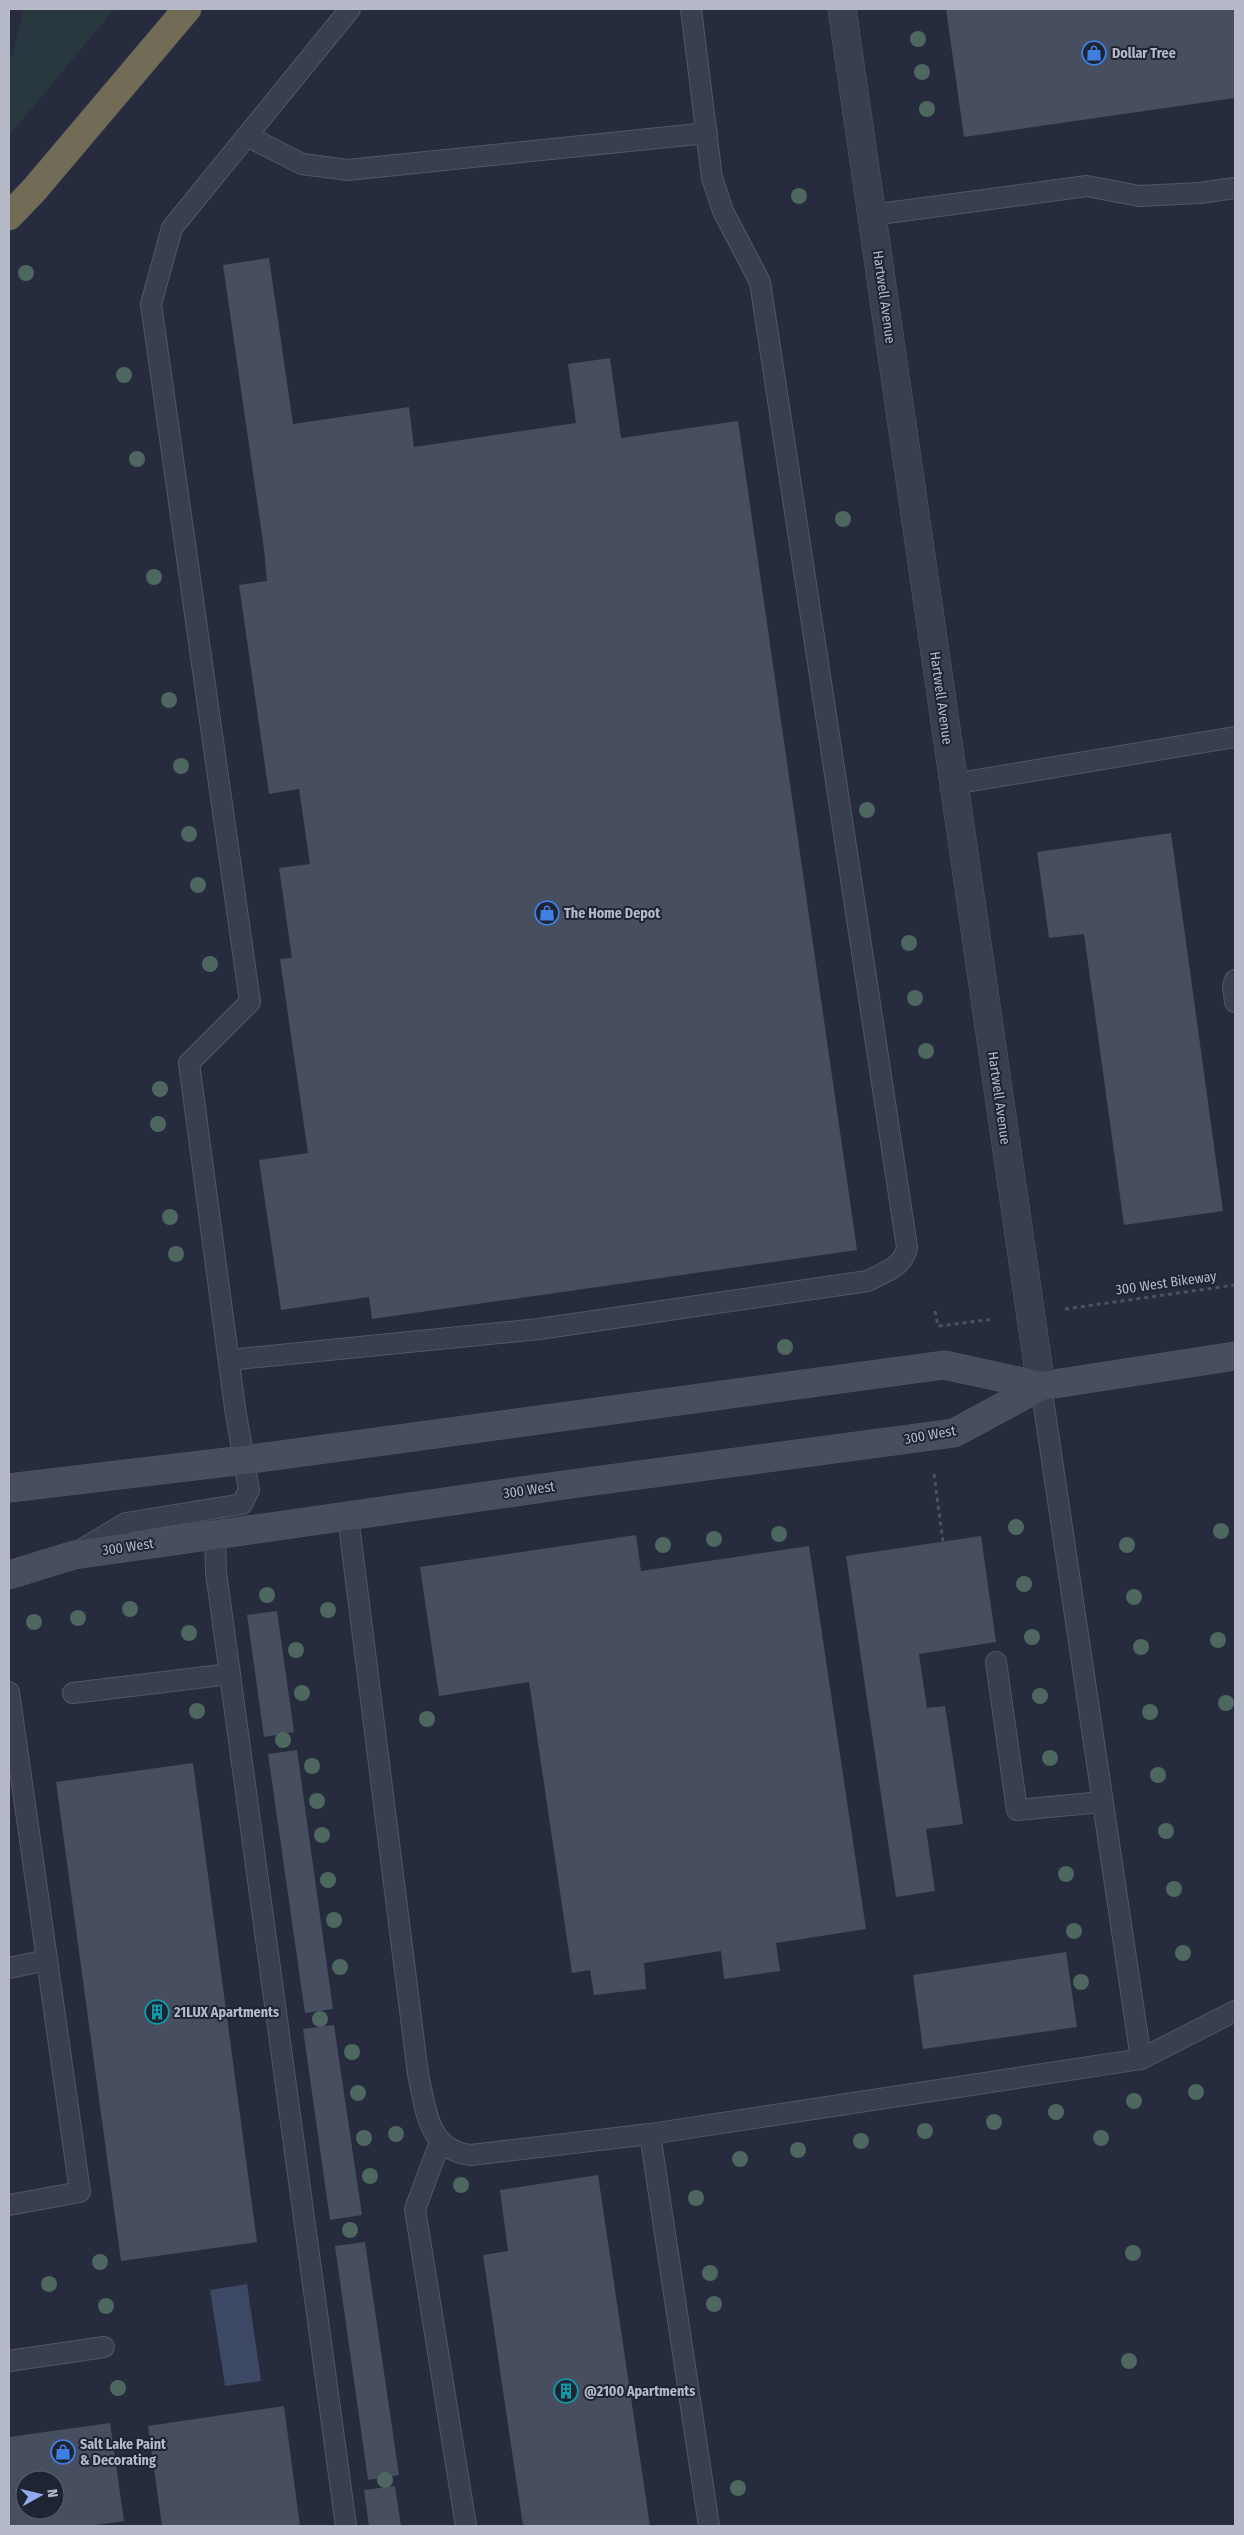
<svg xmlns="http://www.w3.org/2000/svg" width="1244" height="2535" font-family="'Fira Sans Condensed',sans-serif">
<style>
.green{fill:#28383e}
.water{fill:#3d4864}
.building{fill:#474e60;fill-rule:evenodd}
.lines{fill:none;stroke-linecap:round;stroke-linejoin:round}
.lane-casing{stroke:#525765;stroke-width:22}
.street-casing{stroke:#525765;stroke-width:29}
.secondary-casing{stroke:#525765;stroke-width:29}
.highway-casing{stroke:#424755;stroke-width:29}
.path{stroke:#46555b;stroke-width:3;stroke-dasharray:4 4;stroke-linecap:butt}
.lane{stroke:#3a3f4d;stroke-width:20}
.street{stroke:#3a3f4d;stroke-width:28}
.secondary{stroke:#484d5f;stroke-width:28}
.highway{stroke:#726c57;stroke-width:28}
.tree{fill:#4e6761}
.labels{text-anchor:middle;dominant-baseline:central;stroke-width:4;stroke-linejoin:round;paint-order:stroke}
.poi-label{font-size:14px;font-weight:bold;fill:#b6bac8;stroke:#1f2432;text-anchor:start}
.street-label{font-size:14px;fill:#b6bac8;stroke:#1f2432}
</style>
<rect width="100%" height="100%" fill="#262c3d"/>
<polygon class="green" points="23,9 114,9 9,136 9,62 13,54"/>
<polygon class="water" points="247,2284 261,2381 225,2386 210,2290"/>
<g class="building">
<polygon points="946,9 1235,9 1235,98 964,137"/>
<polygon points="269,258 293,424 409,407 414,447 576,423 568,364 610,358 621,438 738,421 857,1250 372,1319 369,1297 281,1310 259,1160 308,1153 280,959 292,958 279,868 310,864 299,789 269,794 239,585 267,581 264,549 223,265"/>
<polygon points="1171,833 1223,1211 1124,1225 1084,934 1049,938 1037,852"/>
<polygon points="636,1535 641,1571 809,1546 866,1929 776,1943 780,1971 724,1979 721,1951 644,1963 646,1989 594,1995 590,1970 572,1973 529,1682 439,1696 420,1567"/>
<polygon points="981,1536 996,1642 919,1654 927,1708 945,1706 963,1824 926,1829 935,1891 896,1897 846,1556"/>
<polygon points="277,1611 294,1732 264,1737 247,1615"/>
<polygon points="297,1750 333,2009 305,2013 268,1754"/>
<polygon points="193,1763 257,2242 121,2261 56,1782"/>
<polygon points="1066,1952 1077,2027 923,2049 913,1975"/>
<polygon points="334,2025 362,2215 330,2220 303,2029"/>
<polygon points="598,2175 650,2526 523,2526 483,2255 508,2251 500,2190"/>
<polygon points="365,2242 399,2475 368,2480 335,2246"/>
<polygon points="284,2406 300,2526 162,2526 148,2426"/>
<path d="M110,2423L124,2521L89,2526H9V2437ZM25,2480H55V2510H25Z"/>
<polygon points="395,2486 401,2526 369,2526 364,2490"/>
</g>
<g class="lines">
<g class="lane-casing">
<g id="lane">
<polyline points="247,136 302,164 348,170 707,133"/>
<polyline points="872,215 1087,186 1139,196 1199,193 1235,188"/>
<polyline points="953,784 1235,737"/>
<polyline points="1235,980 1233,986 1235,1002"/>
<path d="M229,1360L539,1329L868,1281C884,1272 904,1267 907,1247L760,282L723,211L712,178L691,9"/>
<polyline points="1041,1386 1141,2059"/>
<path d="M348,1517L418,2074C426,2109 427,2150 471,2155L650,2134L709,2526"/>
<polyline points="215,1535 216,1572 346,2526"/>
<polyline points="81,1550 126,1523 242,1504 249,1490 235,1408 189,1063 250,1002 151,304 172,228 350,9"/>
<polyline points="996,1662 1017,1810 1102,1802"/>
<polyline points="9,1692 80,2192 9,2205"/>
<polyline points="73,1693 230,1674"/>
<polyline points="9,1968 47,1960"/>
<polyline points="650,2134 1141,2059 1235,2011"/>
<polyline points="440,2142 415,2209 466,2526"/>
<polyline points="9,2361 104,2347"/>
</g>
</g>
<g class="street-casing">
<polyline id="street" points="842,9 1041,1386"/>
</g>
<g class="secondary-casing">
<g id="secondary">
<polyline points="9,1488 244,1460 944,1365 1041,1386"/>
<polyline points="9,1575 74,1555 571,1484 954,1433 1041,1386 1235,1356"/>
</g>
</g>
<g class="highway-casing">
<polyline id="highway" points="9,216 34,190 187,9"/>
</g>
<g class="path">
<polyline points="1065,1309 1235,1285"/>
<polyline points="935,1311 938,1326 994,1319"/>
<polyline points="934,1474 943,1542"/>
</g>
<use href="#lane" class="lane"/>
<use href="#street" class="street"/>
<use href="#secondary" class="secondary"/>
<use href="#highway" class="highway"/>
</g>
<g class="tree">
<circle cx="918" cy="39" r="8"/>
<circle cx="922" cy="72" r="8"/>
<circle cx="927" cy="109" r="8"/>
<circle cx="799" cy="196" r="8"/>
<circle cx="26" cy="273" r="8"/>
<circle cx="124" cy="375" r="8"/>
<circle cx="137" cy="459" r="8"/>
<circle cx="843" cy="519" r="8"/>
<circle cx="154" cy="577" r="8"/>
<circle cx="169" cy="700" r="8"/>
<circle cx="181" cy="766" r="8"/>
<circle cx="867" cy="810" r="8"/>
<circle cx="189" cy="834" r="8"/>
<circle cx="198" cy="885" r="8"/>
<circle cx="909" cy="943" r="8"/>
<circle cx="210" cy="964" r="8"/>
<circle cx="915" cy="998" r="8"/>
<circle cx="926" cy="1051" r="8"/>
<circle cx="160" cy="1089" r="8"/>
<circle cx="158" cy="1124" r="8"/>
<circle cx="170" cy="1217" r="8"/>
<circle cx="176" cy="1254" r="8"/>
<circle cx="785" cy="1347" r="8"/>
<circle cx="1016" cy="1527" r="8"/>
<circle cx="1221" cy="1531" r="8"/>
<circle cx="779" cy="1534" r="8"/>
<circle cx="714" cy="1539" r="8"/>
<circle cx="663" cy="1545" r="8"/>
<circle cx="1127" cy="1545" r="8"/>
<circle cx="1024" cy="1584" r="8"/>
<circle cx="267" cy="1595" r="8"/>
<circle cx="1134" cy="1597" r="8"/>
<circle cx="130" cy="1609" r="8"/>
<circle cx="328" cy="1610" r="8"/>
<circle cx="78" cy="1618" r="8"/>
<circle cx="34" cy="1622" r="8"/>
<circle cx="189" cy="1633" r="8"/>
<circle cx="1032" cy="1637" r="8"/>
<circle cx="1218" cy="1640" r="8"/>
<circle cx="1141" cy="1647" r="8"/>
<circle cx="296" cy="1650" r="8"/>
<circle cx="302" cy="1693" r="8"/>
<circle cx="1040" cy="1696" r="8"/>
<circle cx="1226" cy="1703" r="8"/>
<circle cx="197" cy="1711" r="8"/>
<circle cx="1150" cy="1712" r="8"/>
<circle cx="427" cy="1719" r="8"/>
<circle cx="283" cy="1740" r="8"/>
<circle cx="1050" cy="1758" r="8"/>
<circle cx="312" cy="1766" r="8"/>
<circle cx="1158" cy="1775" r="8"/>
<circle cx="317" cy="1801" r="8"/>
<circle cx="1166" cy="1831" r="8"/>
<circle cx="322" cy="1835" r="8"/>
<circle cx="1066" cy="1874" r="8"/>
<circle cx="328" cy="1880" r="8"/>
<circle cx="1174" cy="1889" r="8"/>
<circle cx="334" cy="1920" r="8"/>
<circle cx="1074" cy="1931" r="8"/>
<circle cx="1183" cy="1953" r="8"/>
<circle cx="340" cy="1967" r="8"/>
<circle cx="1081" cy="1982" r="8"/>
<circle cx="320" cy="2019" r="8"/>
<circle cx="352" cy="2052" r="8"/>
<circle cx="1196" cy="2092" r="8"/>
<circle cx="358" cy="2093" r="8"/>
<circle cx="1134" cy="2101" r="8"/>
<circle cx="1056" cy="2112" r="8"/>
<circle cx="994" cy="2122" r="8"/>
<circle cx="925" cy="2131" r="8"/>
<circle cx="396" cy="2134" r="8"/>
<circle cx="364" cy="2138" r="8"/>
<circle cx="1101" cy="2138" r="8"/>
<circle cx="861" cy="2141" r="8"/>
<circle cx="798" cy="2150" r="8"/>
<circle cx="740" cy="2159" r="8"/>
<circle cx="370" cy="2176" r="8"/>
<circle cx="461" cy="2185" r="8"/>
<circle cx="696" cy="2198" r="8"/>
<circle cx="350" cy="2230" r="8"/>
<circle cx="1133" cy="2253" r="8"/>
<circle cx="100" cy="2262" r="8"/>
<circle cx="710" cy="2273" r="8"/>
<circle cx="49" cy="2284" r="8"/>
<circle cx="714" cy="2304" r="8"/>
<circle cx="106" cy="2306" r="8"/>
<circle cx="1129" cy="2361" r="8"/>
<circle cx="118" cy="2388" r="8"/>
<circle cx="385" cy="2480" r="8"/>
<circle cx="738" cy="2488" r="8"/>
</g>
<defs>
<g id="shop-ring" transform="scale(1.25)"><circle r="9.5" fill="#1f2432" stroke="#3f7fe0" stroke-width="1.5"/><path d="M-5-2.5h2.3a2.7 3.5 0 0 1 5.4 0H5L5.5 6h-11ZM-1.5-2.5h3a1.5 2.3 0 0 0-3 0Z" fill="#3f7fe0"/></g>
<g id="building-ring" transform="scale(1.25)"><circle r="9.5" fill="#1f2432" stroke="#0f9aa8" stroke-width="1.5"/><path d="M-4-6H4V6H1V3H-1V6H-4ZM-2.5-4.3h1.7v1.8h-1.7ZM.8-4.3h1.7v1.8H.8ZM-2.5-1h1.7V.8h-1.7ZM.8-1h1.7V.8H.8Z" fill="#0f9aa8"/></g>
</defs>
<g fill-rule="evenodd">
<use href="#shop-ring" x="1094" y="53"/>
<use href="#shop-ring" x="547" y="913"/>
<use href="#building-ring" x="157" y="2012"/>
<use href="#building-ring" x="566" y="2391"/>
<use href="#shop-ring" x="63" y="2452"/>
</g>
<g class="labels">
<g class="poi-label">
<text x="1112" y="53">Dollar Tree</text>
<text x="564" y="913">The Home Depot</text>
<text x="174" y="2012">21LUX Apartments</text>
<text x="584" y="2391">@2100 Apartments</text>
<text x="80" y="2444">Salt Lake Paint<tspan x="80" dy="16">&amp; Decorating</tspan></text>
</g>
<g class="street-label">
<text transform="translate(884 297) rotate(82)">Hartwell Avenue</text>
<text transform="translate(941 698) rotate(82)">Hartwell Avenue</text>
<text transform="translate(999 1098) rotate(82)">Hartwell Avenue</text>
<text transform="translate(1166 1283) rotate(-8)">300 West Bikeway</text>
<text transform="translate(930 1435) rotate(-10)">300 West</text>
<text transform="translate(529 1490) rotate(-8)">300 West</text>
<text transform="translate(128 1547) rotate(-8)">300 West</text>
</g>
</g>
<rect width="1244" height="2535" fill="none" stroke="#b6bac8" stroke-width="20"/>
<g transform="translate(40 2495) rotate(82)"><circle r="24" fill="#1f2432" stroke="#5b606e"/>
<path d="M0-4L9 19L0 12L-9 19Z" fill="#92a9f0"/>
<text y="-8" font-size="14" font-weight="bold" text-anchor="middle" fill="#b6bac8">N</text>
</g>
</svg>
